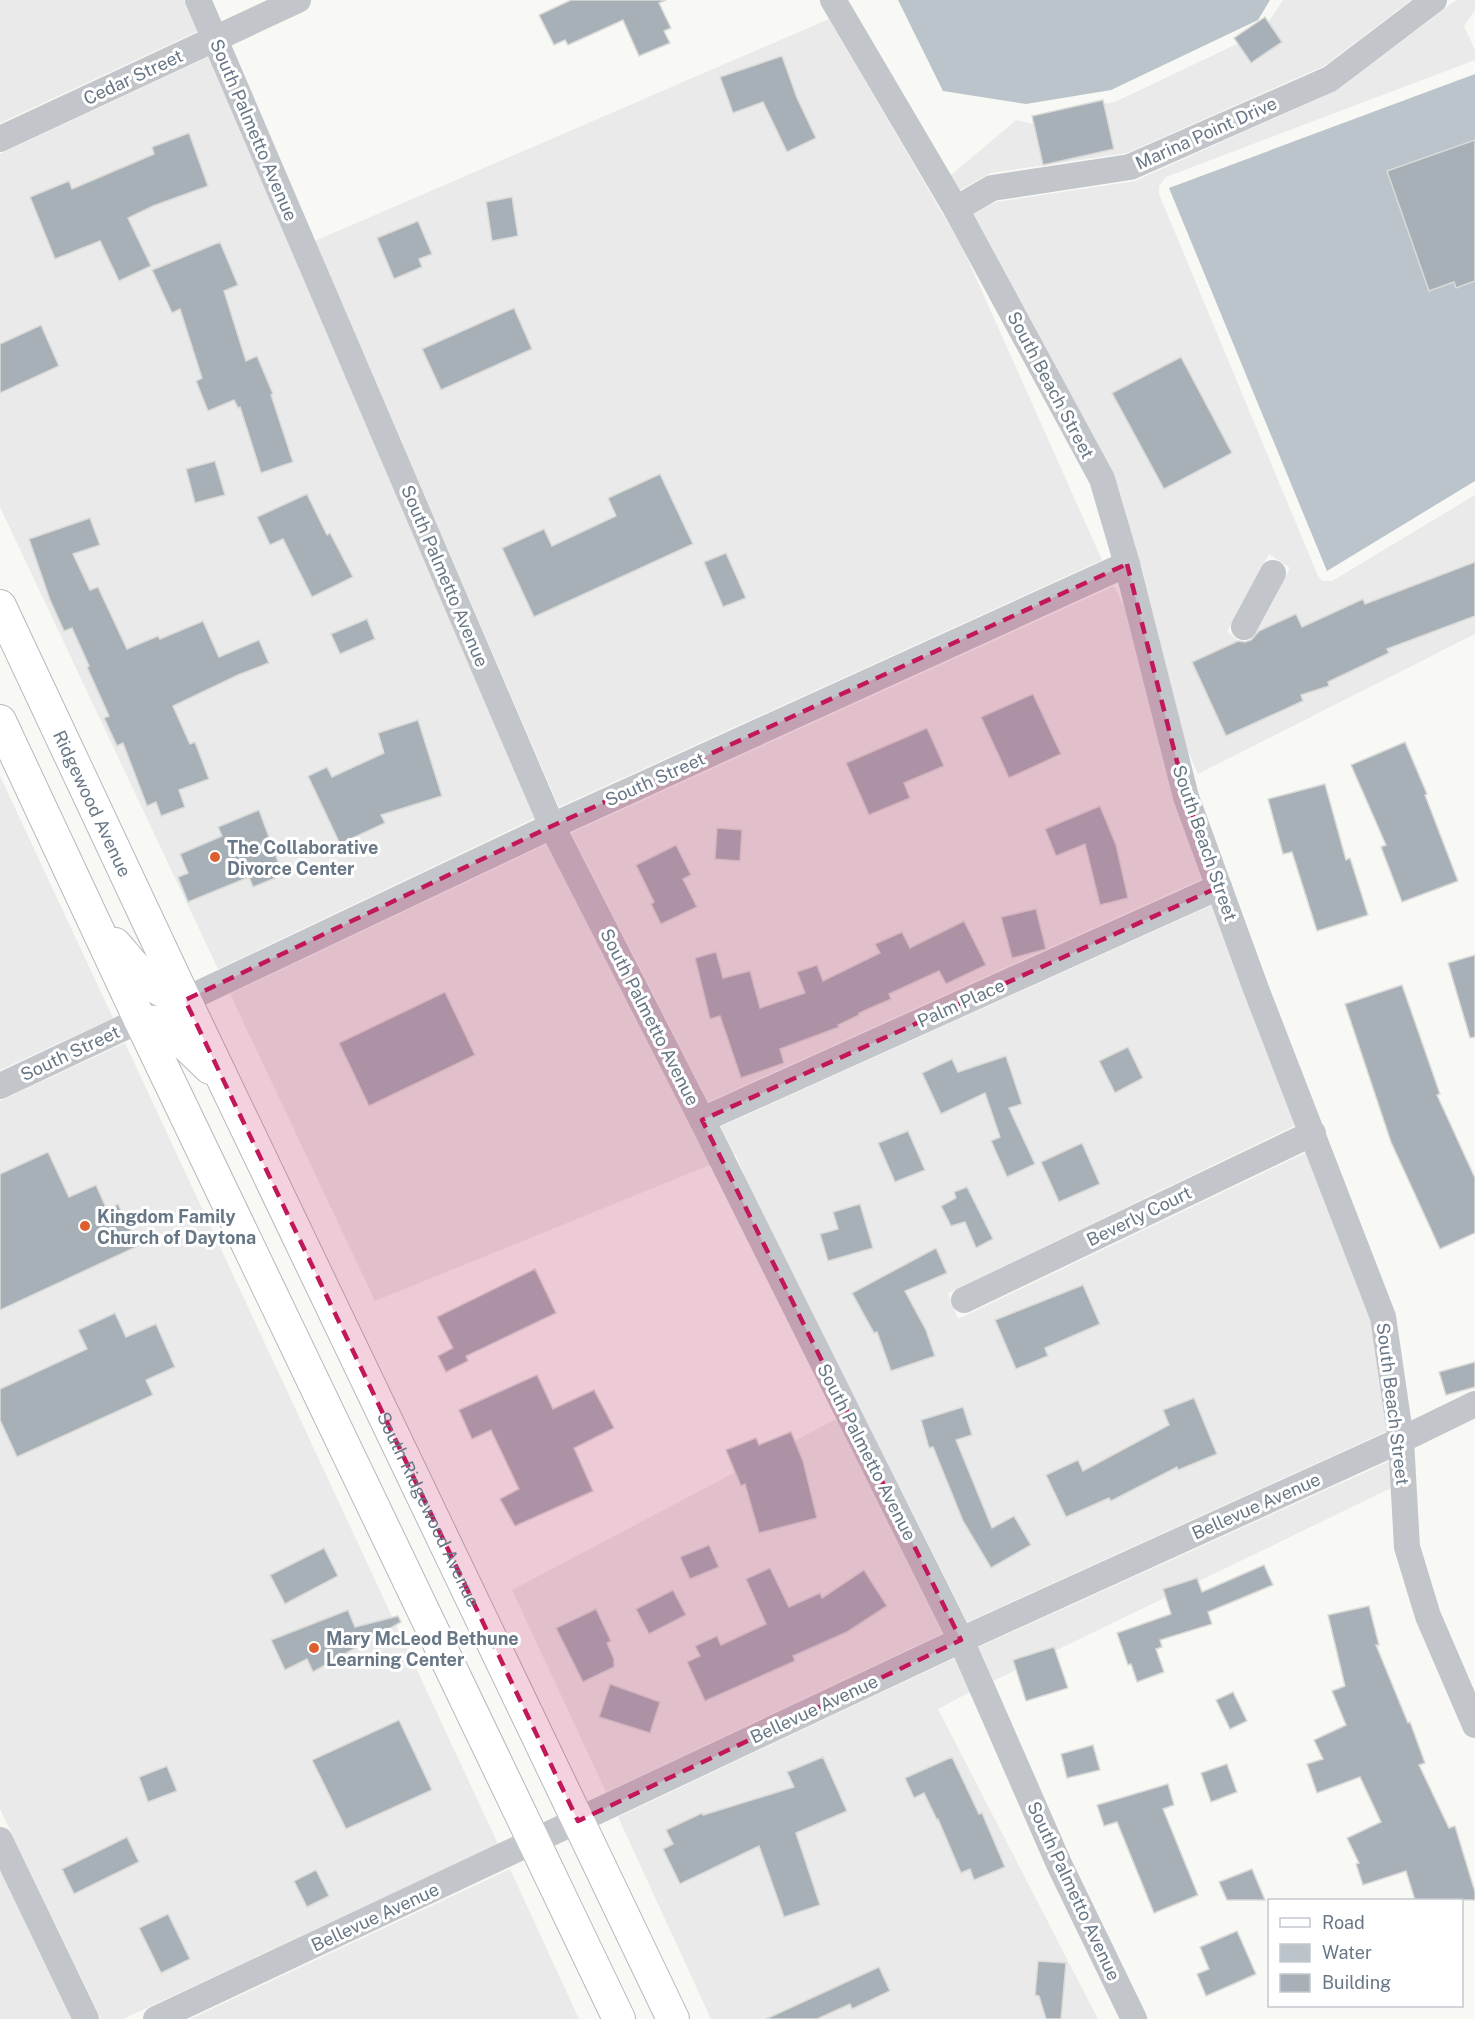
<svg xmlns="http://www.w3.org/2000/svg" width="1475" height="2019" font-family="'Public Sans',sans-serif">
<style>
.built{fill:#e9eae9;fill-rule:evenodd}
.water{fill:#bac4ca}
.building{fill:#a8b0b7;stroke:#dadad8;stroke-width:1.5}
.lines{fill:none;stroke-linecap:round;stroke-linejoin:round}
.major-casing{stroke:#b5b9bd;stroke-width:34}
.minor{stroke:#c2c5c9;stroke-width:26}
.major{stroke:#fff;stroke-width:32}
.marked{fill:#c2185b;fill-opacity:0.2;stroke:#c2185b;stroke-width:4.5;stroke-dasharray:12 8;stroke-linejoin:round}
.poi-dot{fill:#df5e2e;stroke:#fff;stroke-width:2}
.labels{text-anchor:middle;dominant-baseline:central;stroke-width:6;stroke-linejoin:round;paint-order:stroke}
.street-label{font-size:18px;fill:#687786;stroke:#fff}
.poi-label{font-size:18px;font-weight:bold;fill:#687786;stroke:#fff;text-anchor:start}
</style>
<rect width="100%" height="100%" fill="#f8f8f5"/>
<g class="built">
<polygon points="0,0 184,0 198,31 0,123"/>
<polygon points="1283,0 1411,0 1324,66 1127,153 991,173 960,190 951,175 1016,120 1042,126 1091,106 1115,102 1262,32"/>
<path d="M1456,0H1475V10L1464,26L1475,50V60L1166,177L1159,186V194L1318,576L1322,581H1332L1475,495V634L1198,774L1186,747L1143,572L1114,475L974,214L996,202L1135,181L1337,90ZM1269,554L1290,568L1247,647L1227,632Z"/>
<polygon points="829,19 963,249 1102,560 559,807 315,241"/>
<polygon points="208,57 535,818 218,969 0,507 0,154"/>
<polygon points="1114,586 1127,613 1174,801 1202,879 708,1102 571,833"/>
<polygon points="0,776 113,1018 0,1070"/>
<polygon points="547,844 710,1165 375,1301 230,994"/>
<polygon points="1212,905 1245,995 1296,1125 948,1293 958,1319 1307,1152 1371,1321 1387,1431 967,1622 747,1181 736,1155 734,1155 720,1127"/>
<polygon points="125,1043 498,1844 123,2019 101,2019 0,1809 0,1101"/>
<polygon points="836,1419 943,1633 606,1792 512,1590"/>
<polygon points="1390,1461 1391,1488 993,1681 979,1647"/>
<polygon points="955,1658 970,1692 938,1709 1098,2019 711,2019 618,1817"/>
<polygon points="0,1869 72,2019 0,2019"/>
<polygon points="510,1869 579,2019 190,2019"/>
</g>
<g class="water">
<polygon points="898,0 1270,0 1258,20 1111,90 1026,104 943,91"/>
<polygon points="1475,74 1475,481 1327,571 1169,188"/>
</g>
<g class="building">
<polygon points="571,0 666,0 659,3 671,28 664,31 670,43 639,56 623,20 568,45 565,40 554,45 539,15"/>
<polygon points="1265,17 1282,42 1251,63 1234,38"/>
<polygon points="782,56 797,98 816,138 787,152 763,102 733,113 720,77"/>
<polygon points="1103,100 1114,149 1043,165 1032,116"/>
<polygon points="189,133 208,186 153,206 128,218 151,266 119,281 100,241 55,259 30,197 69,181 72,189 154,154 152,147"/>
<polygon points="1475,140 1475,281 1456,288 1454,282 1429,291 1387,171"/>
<polygon points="512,197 518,236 492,241 486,202"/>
<polygon points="418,221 432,254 419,259 422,267 394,279 377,238"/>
<polygon points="220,242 238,285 224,291 246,361 257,356 273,394 271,395 293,462 261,473 240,407 238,408 234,400 208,411 196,381 202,378 180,309 172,313 152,270"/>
<polygon points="514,308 532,349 441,390 422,349"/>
<polygon points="41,325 59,366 0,393 0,344"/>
<polygon points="1181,357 1232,453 1164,489 1112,393"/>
<polygon points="215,461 225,495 195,503 186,469"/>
<polygon points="660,474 693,544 534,617 502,548 544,529 552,546 616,516 608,498"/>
<polygon points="307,494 327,535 330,533 353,577 312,597 283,539 270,545 257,517"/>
<polygon points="90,518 100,545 73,554 90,590 98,587 127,649 158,636 160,639 203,621 219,657 259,640 269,663 238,675 173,706 190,744 195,742 209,779 179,790 185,807 161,816 156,802 147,806 123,743 117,746 104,718 109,716 87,667 89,666 72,628 64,631 50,600 29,539"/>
<polygon points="726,553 746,598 723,607 704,562"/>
<polygon points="1475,562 1475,616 1387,649 1389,653 1328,682 1329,686 1301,695 1303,701 1226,736 1192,662 1238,641 1245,642 1251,640 1259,631 1296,614 1302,627 1363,599 1365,604"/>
<polygon points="367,619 375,639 340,654 331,634"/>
<polygon points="1033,694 1061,754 1009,778 981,717"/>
<polygon points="418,720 442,796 381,815 385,823 340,844 308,776 327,767 332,777 384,753 378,733"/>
<polygon points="927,728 944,766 904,783 910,798 869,815 846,763"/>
<polygon points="1405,742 1427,794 1425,795 1458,881 1402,902 1381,847 1386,845 1351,765"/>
<polygon points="1325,784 1346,860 1350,858 1368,915 1317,931 1292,852 1283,854 1268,799"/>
<polygon points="1100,806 1116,845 1128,898 1100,905 1085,844 1056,856 1045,829"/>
<polygon points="259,810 283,875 253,887 249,877 188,902 178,877 188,873 180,854 222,836 218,827"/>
<polygon points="717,828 742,830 740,861 715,859"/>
<polygon points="676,845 691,875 683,879 697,907 661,924 651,904 654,902 636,865"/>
<polygon points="1036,909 1046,949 1012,958 1001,917"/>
<polygon points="964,921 986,965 946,984 939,971 889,994 891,999 859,1013 859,1015 838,1025 839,1027 780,1049 784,1063 741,1078 720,1016 710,1019 695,958 716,952 723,978 750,971 760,1008 805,993 797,972 817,965 823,981 880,953 875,944 902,932 910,948"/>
<polygon points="1475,955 1475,1037 1470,1038 1448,963"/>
<polygon points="1402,985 1440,1094 1437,1095 1475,1178 1475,1233 1440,1249 1391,1142 1345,1004"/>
<polygon points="445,992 475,1055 369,1106 339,1043"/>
<polygon points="1128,1047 1143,1078 1115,1093 1099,1061"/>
<polygon points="1006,1056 1022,1104 1009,1108 1035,1164 1007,1177 991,1141 1000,1137 985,1093 941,1114 922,1073 952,1059 958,1072"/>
<polygon points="908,1131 925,1170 895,1182 878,1143"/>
<polygon points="1082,1143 1100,1184 1059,1202 1041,1162"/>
<polygon points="48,1152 69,1197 96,1185 107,1210 118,1204 138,1246 0,1310 0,1174"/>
<polygon points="967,1187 993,1239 976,1248 965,1222 951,1226 941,1206 956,1198 954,1192"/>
<polygon points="860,1204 873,1248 828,1261 820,1234 838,1229 833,1212"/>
<polygon points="936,1248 947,1273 905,1291 926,1330 935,1356 891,1371 877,1332 874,1333 852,1293"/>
<polygon points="535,1269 556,1313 466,1356 468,1361 446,1372 438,1356 453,1348 437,1317"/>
<polygon points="1083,1285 1100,1324 1045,1348 1048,1356 1016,1369 995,1320"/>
<polygon points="115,1313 126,1337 156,1324 175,1367 146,1380 153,1395 17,1457 0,1420 0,1389 87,1349 78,1330"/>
<polygon points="1475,1362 1475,1387 1446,1395 1439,1372"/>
<polygon points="537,1375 553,1409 594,1390 614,1428 574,1448 593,1491 515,1526 500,1499 519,1489 491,1430 472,1439 459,1410"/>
<polygon points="1194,1398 1217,1454 1178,1470 1177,1467 1111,1501 1109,1498 1066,1517 1046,1475 1078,1460 1083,1471 1169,1425 1163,1410"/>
<polygon points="963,1407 972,1435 956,1440 992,1528 1014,1516 1031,1545 991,1568 963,1521 933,1447 929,1448 921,1420"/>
<polygon points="791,1432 803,1461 817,1518 759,1533 745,1484 741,1486 726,1450 756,1438 759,1445"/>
<polygon points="709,1545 719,1567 690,1579 680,1557"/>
<polygon points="324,1548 338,1576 285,1604 270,1575"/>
<polygon points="1264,1565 1273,1585 1208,1612 1212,1624 1160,1640 1162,1647 1156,1649 1164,1672 1137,1682 1131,1664 1128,1665 1117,1633 1171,1614 1163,1589 1197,1578 1202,1592"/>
<polygon points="770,1568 789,1607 820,1593 822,1598 864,1570 887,1606 847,1632 793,1656 795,1661 705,1701 687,1662 700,1656 695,1646 717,1636 721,1645 766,1624 746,1579"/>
<polygon points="673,1590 686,1615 649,1634 636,1609"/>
<polygon points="1369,1606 1379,1645 1376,1645 1408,1723 1410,1722 1425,1763 1419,1765 1449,1828 1455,1826 1475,1892 1475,1900 1415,1900 1406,1871 1363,1885 1356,1864 1359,1863 1347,1838 1381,1822 1360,1777 1317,1793 1307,1764 1323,1759 1314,1740 1346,1725 1332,1691 1345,1686 1328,1615"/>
<polygon points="596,1609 611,1641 607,1643 614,1659 614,1667 583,1682 556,1628"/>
<polygon points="348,1610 355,1627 398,1616 401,1622 313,1672 307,1659 285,1670 271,1640"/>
<polygon points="1054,1647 1068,1688 1026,1701 1013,1660"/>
<polygon points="610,1684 660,1702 650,1733 599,1717"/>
<polygon points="1233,1692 1247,1721 1230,1729 1216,1700"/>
<polygon points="399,1720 432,1790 346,1829 312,1760"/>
<polygon points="1093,1745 1100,1770 1067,1778 1061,1754"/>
<polygon points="823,1757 847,1811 796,1833 820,1905 784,1917 759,1846 680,1884 663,1849 673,1844 666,1830 702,1813 703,1815 794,1787 787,1772"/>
<polygon points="952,1757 979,1814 982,1813 1005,1867 974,1880 970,1869 961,1873 938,1819 937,1820 924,1793 914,1798 905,1778"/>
<polygon points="1227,1764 1237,1792 1211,1802 1201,1773"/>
<polygon points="167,1766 177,1791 148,1802 139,1777"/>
<polygon points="1168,1784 1174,1805 1163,1809 1198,1895 1154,1913 1117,1822 1104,1826 1097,1805"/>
<polygon points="127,1837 139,1862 74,1894 62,1869"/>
<polygon points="1252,1869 1265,1900 1227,1900 1219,1882"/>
<polygon points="316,1870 329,1896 307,1907 294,1881"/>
<polygon points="168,1914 190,1959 161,1973 139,1928"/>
<polygon points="1237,1931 1256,1974 1206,1996 1197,1974 1209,1969 1200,1947"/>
<polygon points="1038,1961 1066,1963 1061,2019 1046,2019 1039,1996 1035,1995"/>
<polygon points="879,1967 890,1991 852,2009 850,2004 817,2019 766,2019"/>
</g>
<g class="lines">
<g class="major-casing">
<g id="major">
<path id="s1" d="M0,606L185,1000L673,2019"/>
<polyline points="0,721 140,1020 619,2019"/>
<path d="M115,944C136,968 152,993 185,1000"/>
<polyline points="140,1020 155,1022 169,1029 210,1068"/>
</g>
</g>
<g class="minor">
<polyline points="198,0 552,826 702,1120 961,1640 1059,1864 1134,2019"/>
<polyline points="833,0 956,209 1102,479 1127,564 1186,797 1256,989 1383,1317 1401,1440 1407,1547 1428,1616 1475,1725"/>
<polyline points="0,139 298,0"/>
<polyline points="956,209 992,188 1130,167 1330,79 1434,0"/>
<polyline points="1244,627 1273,573"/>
<polyline points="185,1000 552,826 1127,564"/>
<polyline points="0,1086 140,1020"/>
<polyline points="702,1120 1219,887"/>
<polyline points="964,1300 1313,1133"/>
<polyline points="0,1840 86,2019"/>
<polyline points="156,2019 961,1640 1401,1440 1475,1404"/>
</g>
<use href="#major" class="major"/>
</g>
<path class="marked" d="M1127,564L1186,797L1219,887L702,1120L961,1640L578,1821L185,1000L552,826Z"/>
<g class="poi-dot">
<circle cx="215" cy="857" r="6"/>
<circle cx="85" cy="1226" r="6"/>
<circle cx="314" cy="1648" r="6"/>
</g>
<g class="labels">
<g class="street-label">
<text transform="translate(133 77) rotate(-25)">Cedar Street</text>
<text transform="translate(254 130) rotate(67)">South Palmetto Avenue</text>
<text transform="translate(1206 133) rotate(-24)">Marina Point Drive</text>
<text transform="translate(1051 385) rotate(62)">South Beach Street</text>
<text transform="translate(445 576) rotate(67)">South Palmetto Avenue</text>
<text transform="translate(655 779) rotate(-24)">South Street</text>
<text stroke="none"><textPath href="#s1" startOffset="218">Ridgewood Avenue</textPath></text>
<text transform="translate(1205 843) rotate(71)">South Beach Street</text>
<text transform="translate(961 1003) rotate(-24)">Palm Place</text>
<text transform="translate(650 1017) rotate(63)">South Palmetto Avenue</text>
<text transform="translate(70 1053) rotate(-25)">South Street</text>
<text transform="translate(1139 1216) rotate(-26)">Beverly Court</text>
<text transform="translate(1393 1404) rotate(83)">South Beach Street</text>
<text transform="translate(867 1452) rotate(63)">South Palmetto Avenue</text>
<text transform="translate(1256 1506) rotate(-24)">Bellevue Avenue</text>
<text stroke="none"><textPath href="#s1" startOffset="1000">South Ridgewood Avenue</textPath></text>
<text transform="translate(814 1709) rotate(-25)">Bellevue Avenue</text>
<text transform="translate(1074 1891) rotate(65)">South Palmetto Avenue</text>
<text transform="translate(375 1917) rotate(-25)">Bellevue Avenue</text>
</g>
<g class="poi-label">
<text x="227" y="847">The Collaborative<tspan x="227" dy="21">Divorce Center</tspan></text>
<text x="97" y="1216">Kingdom Family<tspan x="97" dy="21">Church of Daytona</tspan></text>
<text x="326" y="1638">Mary McLeod Bethune<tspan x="326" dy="21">Learning Center</tspan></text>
</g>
</g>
<rect x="1268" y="1899" width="195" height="108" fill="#ffffff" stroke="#c3c9cf" stroke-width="1.5"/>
<rect x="1280" y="1918" width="30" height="9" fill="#ffffff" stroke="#c3c9cf" stroke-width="1.5"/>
<text x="1322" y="1929" font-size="18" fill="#687786">Road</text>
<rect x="1280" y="1944" width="30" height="18" fill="#bac4ca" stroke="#c3c9cf" stroke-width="1.5"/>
<text x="1322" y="1959" font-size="18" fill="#687786">Water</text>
<rect x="1280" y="1974" width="30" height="18" fill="#a8b0b7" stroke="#c3c9cf" stroke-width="1.5"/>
<text x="1322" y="1989" font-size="18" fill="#687786">Building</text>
</svg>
